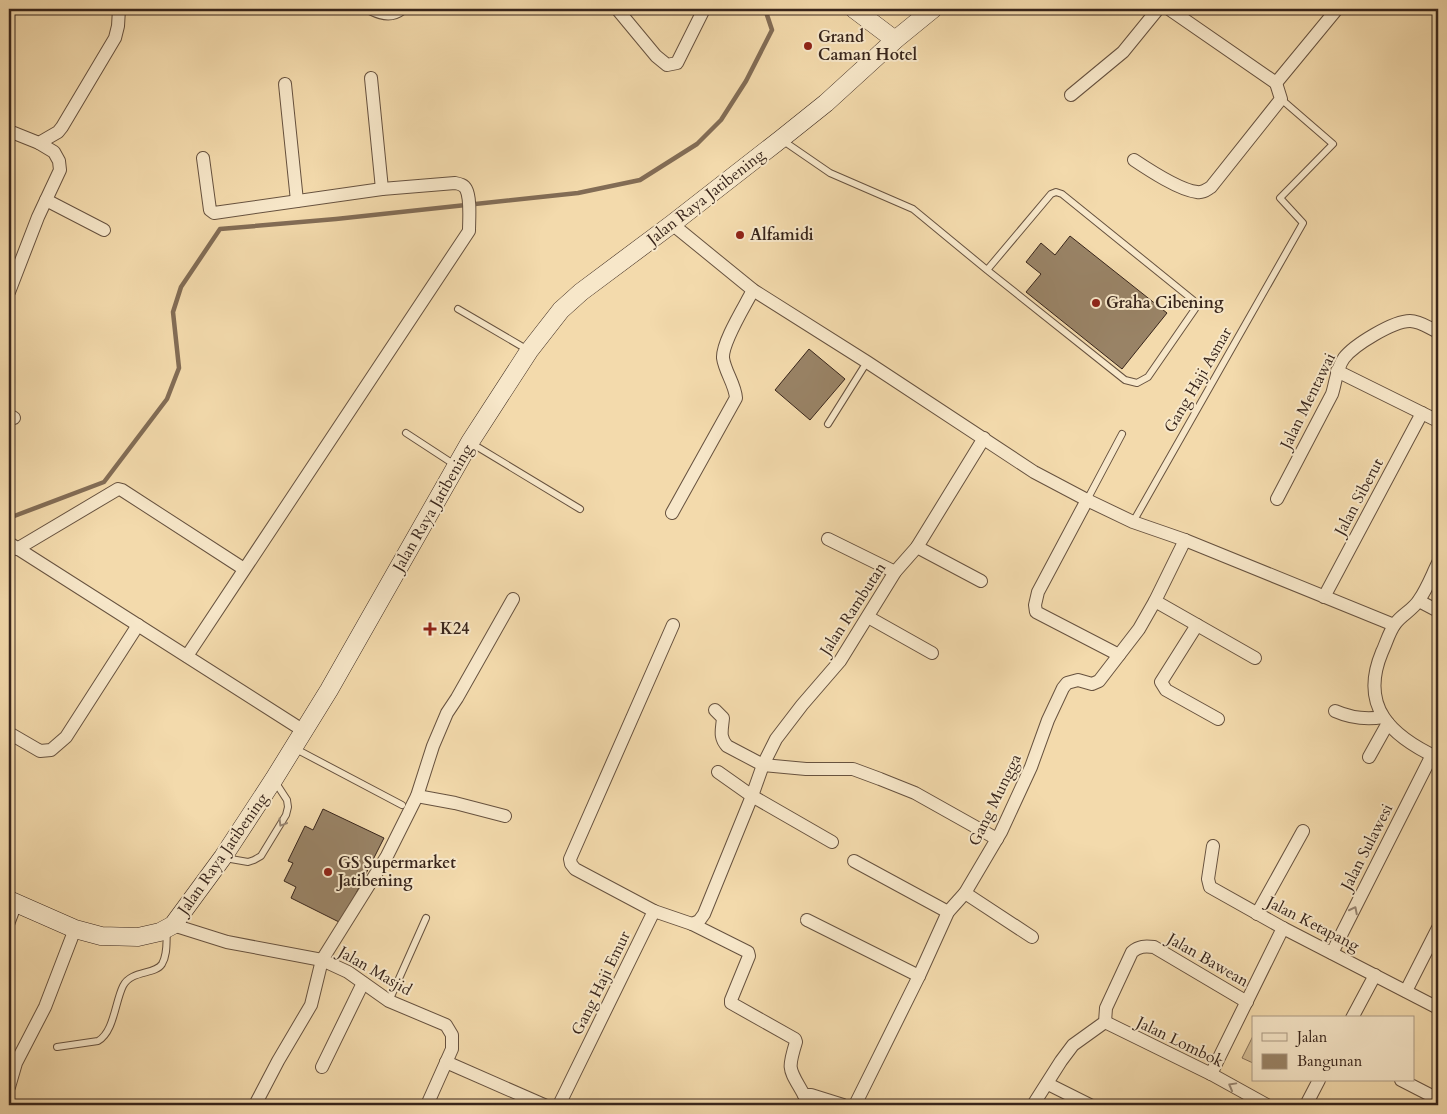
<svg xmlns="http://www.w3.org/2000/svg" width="1447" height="1114" font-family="Cardo,serif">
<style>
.pitch{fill:#d3bb93;stroke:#867057}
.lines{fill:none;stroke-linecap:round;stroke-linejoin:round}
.stream{stroke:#826c55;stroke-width:4.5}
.building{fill:#998366;stroke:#38251b}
.lane-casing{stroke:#67523f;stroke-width:8}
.street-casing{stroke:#67523f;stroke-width:14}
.secondary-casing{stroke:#38251b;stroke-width:19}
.lane{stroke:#f7e7c9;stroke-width:6}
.street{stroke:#f7e7c9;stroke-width:12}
.secondary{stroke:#f7e7c9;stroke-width:18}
.oneway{stroke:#988672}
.poi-dot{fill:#8f2418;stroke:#f7e7c9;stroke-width:2}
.labels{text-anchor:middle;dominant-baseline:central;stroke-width:4;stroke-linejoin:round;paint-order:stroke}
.poi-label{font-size:16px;font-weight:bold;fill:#38251b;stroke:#f7e7c9;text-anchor:start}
.street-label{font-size:16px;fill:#38251b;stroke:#f7e7c9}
</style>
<rect width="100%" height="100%" fill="#f3daac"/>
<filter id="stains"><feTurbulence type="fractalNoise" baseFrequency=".004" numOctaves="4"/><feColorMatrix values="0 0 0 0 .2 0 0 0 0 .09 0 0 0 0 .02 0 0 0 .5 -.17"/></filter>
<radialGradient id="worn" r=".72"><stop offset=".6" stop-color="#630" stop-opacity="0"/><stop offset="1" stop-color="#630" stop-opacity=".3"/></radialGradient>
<polygon class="pitch" points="1253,1036 1253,1063 1242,1058"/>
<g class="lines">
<polyline class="stream" points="9,518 104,482 167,399 179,368 173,312 181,287 220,229 336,219 578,193 640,180 697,144 721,120 746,81 772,30 765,9"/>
</g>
<g class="building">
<polygon points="1070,236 1167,313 1122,369 1026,292 1041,274 1026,262 1041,243 1055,255"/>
<polygon points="809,349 845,379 810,420 775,390"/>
<polygon points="323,809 384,838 341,923 291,898 296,887 284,881 293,863 288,861 305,826 313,830"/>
</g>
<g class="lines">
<g class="lane-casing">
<g id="lane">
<polyline points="782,140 830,173 913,209 987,270 1125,380 1137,383 1148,377 1195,309 1193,300 1062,194 1056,192 1051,194 987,270"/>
<polyline points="458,309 528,350"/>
<polyline points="828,424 867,362"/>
<polyline points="406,433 455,465"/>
<polyline points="471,443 580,509"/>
<polyline points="1087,500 1122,434"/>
<polyline points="1133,522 1303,223 1280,198 1333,144 1281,99"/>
<polyline points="294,748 402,805"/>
<polyline points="225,858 248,862 254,860 261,856 286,815 288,807 287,800 274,780"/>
<polyline points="9,930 18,906"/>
<polyline points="389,1001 426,918"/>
<path d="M57,1047L98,1041C114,1032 115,1002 123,986C131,970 155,975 162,964C168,954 166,941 167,930"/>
</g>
</g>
<g class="street-casing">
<g id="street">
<path d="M372,9C382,14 392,16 401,9"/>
<polyline points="617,9 656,56 667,65 677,63 704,9"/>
<polyline points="1169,9 1276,83"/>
<polyline points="371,78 382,189"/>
<polyline points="1276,83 1337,9"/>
<polyline points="285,84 297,201"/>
<polyline points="1071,95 1123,52 1158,9"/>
<polyline points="9,131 39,143 58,132 62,127 115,38 118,26 119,9"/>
<path d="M1134,160C1149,170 1179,190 1197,192C1203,193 1206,190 1211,187L1281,99L1276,83"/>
<polyline points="46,200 104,230"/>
<polyline points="672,224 753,290 867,362 1034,472 1087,500 1133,522 1185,540 1394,625"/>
<polyline points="9,292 38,217 60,170 59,161 54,152 39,143"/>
<polyline points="1337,371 1438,421"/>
<polyline points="9,415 14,418"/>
<path d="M1277,499L1332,394C1336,382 1336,369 1344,358C1354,345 1393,321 1410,321C1420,321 1429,328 1438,332"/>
<polyline points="1087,500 1038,592 1035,605 1036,612 1119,655"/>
<path d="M672,513L736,398C735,384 725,372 723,358C722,342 745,306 753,290"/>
<polyline points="828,539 895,572"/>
<polyline points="9,543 304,731"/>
<polyline points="917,547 981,581"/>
<polyline points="17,549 118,489 122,490 244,569"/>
<path d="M1438,563C1432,575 1427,589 1419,600C1413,610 1401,615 1395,624C1389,632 1386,644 1382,652C1359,707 1391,736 1438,758"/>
<polyline points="1324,597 1422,413"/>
<polyline points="1155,601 1255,658"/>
<polyline points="1419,601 1438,611"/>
<polyline points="868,617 932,653"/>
<polyline points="1197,625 1161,682 1166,690 1218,719"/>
<path d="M187,656L469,231C469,220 471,198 466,189C464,185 460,184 455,183L382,189L214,213L210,210L203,158"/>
<path d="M715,710L723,718C722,730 719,737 727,746L763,765L806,769H853L880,779L915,793L997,839"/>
<path d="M1335,711C1351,718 1366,720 1383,717"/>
<polyline points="9,733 40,751 51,750 66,737 138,625"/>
<polyline points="1369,757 1388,723"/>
<polyline points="718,772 752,796 832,842"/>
<polyline points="417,796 455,803 505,816"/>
<polyline points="1213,846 1208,879 1210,887 1283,928 1438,1008"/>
<polyline points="854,861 948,912"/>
<polyline points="965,893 1032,937"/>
<polyline points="654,911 575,869 571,864 570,859 673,625"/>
<polyline points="1257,914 1303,831"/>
<polyline points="807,920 919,976"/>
<polyline points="692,924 699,921 704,914 752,796 763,765 776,739 802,705 840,661 895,572 917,547 984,438"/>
<polyline points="173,925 227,942 322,960 348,972 389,1001 446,1025 452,1035 452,1049 427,1105"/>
<polyline points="1332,953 1432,755"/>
<polyline points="1406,991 1438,928"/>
<polyline points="1352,1018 1375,975"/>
<polyline points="1105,1022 1211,1074 1267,1105"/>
<polyline points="446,1062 544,1105"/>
<polyline points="322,1067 363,983"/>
<polyline points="1211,1074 1283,928"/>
<polyline points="1401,1080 1438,1099"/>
<polyline points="1048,1084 1090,1105"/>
<polyline points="9,1087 16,1063 45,1007 75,929"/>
<polyline points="804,1095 811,1095 843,1105"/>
<polyline points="255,1105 278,1061 311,1005 322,960 387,856 417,796 433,746 447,713 457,698 513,599"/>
<path d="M559,1105L654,911L692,924L748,952L749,956L731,1000V1003L795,1039L796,1042C787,1071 789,1068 804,1095"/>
<polyline points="855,1105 919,976 948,912 965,893 1001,832 1031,767 1048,720 1063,688 1067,683 1078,680 1092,684 1099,681 1139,629 1155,601 1185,540"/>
<path d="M1033,1105L1061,1061L1073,1045L1105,1022L1106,1008L1132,952C1139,946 1145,946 1154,947L1247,1002"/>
<polyline points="1306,1105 1319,1080"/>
</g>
</g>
<g class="secondary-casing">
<g id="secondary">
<polyline points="854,9 895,40"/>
<polyline points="9,900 75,929 101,936 138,937 160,932 173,925 223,857 274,779 329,690 470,442 529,351 561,310 581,292 672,224 781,139 826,103 895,40 933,9"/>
</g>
</g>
<use href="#lane" class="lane"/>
<use href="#street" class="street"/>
<use href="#secondary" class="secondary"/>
</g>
<defs><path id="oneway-chevron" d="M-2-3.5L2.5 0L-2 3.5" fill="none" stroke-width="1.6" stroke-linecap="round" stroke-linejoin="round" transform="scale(1.25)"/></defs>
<g class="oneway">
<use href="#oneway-chevron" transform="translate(282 823) rotate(121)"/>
<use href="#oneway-chevron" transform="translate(1354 910) rotate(-63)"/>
<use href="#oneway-chevron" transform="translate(1232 1086) rotate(-151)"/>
</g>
<g class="poi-dot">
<circle cx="808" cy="46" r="5"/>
<circle cx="740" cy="235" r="5"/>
<circle cx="1096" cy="303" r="5"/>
<path d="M427.5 621.5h5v5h5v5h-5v5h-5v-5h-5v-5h5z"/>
<circle cx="328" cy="872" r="5"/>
</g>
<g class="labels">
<g class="poi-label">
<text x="818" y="37">Grand<tspan x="818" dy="18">Caman Hotel</tspan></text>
<text x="750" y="235">Alfamidi</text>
<text x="1106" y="303">Graha Cibening</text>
<text x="440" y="629">K24</text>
<text x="338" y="863">GS Supermarket<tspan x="338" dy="18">Jatibening</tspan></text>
</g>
<g class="street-label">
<text transform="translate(706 197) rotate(-38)">Jalan Raya Jatibening</text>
<text transform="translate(1198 380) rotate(-60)">Gang Haji Asmar</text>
<text transform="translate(1308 401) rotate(-64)">Jalan Mentawai</text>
<text transform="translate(1359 497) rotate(-62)">Jalan Siberut</text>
<text transform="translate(433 508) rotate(-60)">Jalan Raya Jatibening</text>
<text transform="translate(853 609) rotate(-57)">Jalan Rambutan</text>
<text transform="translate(995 800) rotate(-64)">Gang Mungga</text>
<text transform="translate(1367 847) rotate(-63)">Jalan Sulawesi</text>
<text transform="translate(223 854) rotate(-55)">Jalan Raya Jatibening</text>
<text transform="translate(1313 924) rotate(27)">Jalan Ketapang</text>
<text transform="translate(1208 960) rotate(30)">Jalan Bawean</text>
<text transform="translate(375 971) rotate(30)">Jalan Masjid</text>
<text transform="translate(601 983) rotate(-64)">Gang Haji Emur</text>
<text transform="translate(1180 1042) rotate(26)">Jalan Lombok</text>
</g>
</g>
<rect width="1447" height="1114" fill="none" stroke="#f3daac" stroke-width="30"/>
<rect x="10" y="10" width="1427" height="1094" fill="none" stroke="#38251b" stroke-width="2.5"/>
<rect x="15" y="15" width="1417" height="1084" fill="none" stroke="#38251b"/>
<rect x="1252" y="1016" width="162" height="65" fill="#f7e7c9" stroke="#ab9983"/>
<rect x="1262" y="1033" width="25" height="8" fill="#f7e7c9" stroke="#ab9983"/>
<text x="1297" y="1042" font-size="15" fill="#38251b">Jalan</text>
<rect x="1262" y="1054" width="25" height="15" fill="#998366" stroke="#ab9983"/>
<text x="1297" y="1066" font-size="15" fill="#38251b">Bangunan</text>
<rect width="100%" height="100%" filter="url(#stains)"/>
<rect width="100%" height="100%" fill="url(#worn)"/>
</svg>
